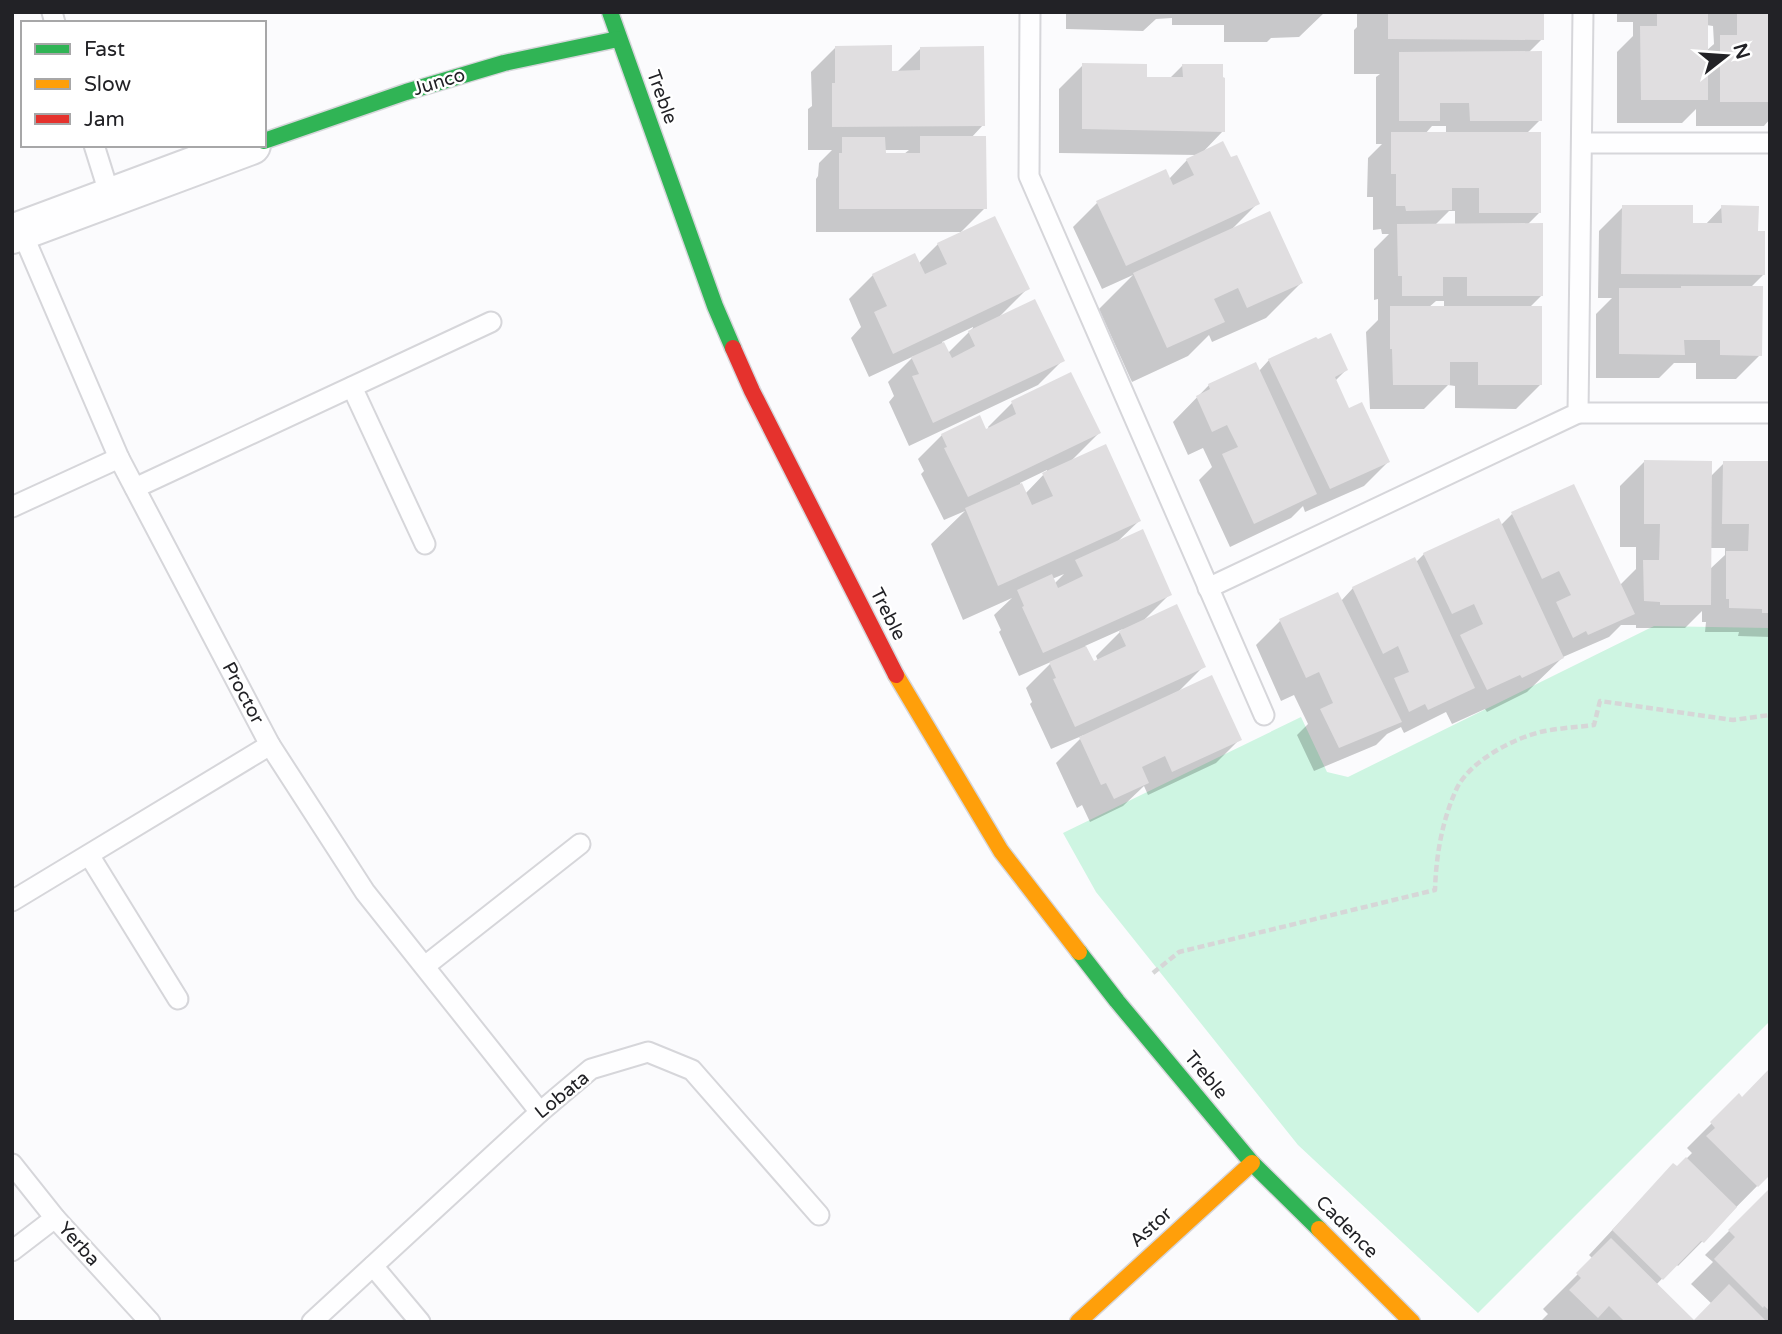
<svg xmlns="http://www.w3.org/2000/svg" width="1782" height="1334" font-family="'Varela Round',sans-serif">
<style>
.green{fill:#cef5e2}
.shadow{fill:#0003;fill-rule:evenodd}
.building{fill:#e0dee0}
.lines{fill:none;stroke-linecap:round;stroke-linejoin:round}
.lane-casing{stroke:#d6d6da;stroke-width:23}
.street-casing{stroke:#d6d6da;stroke-width:42}
.fast-casing{stroke:#d6d6da;stroke-width:19}
.slow-casing{stroke:#d6d6da;stroke-width:19}
.jam-casing{stroke:#d6d6da;stroke-width:19}
.path{stroke:#d6d6d7;stroke-width:4.5;stroke-dasharray:7 3.5;stroke-linecap:butt}
.lane{stroke:#fefeff;stroke-width:19}
.street{stroke:#fefeff;stroke-width:38}
.fast{stroke:#30b455;stroke-width:16}
.slow{stroke:#ff9f0a;stroke-width:16}
.jam{stroke:#e5322d;stroke-width:16}
.labels{text-anchor:middle;dominant-baseline:central;stroke-width:5;stroke-linejoin:round;paint-order:stroke}
.street-label{font-size:19px;fill:#222226;stroke:#fff}
</style>
<rect width="100%" height="100%" fill="#fbfbfd"/>
<polygon class="green" points="1654,626 1770,628 1770,1021 1478,1313 1298,1145 1096,892 1063,833 1301,717 1327,772 1348,777"/>
<g class="shadow">
<polygon points="1066,12 1325,12 1299,37 1271,38 1267,42 1224,42 1224,25 1172,25 1172,18 1156,19 1143,31 1066,29"/>
<path d="M1357,12H1542V39L1528,53L1540,120L1526,134L1539,213L1527,225L1542,295L1529,308L1540,385L1516,409L1455,408V386L1448,385L1424,409H1370L1366,332L1378,320V299L1374,300V249L1389,234H1382L1381,229L1373,230V197H1367L1368,158L1382,144H1376V77L1380,74H1354V30L1357,27ZM1432,126H1446V134H1425ZM1449,211H1455V225H1435ZM1436,301H1444V308H1428Z"/>
<path d="M1617,12H1770V119L1764,126H1696V109L1682,123H1617V52L1633,36V22H1617ZM1706,25L1713,26L1714,44L1706,51Z"/>
<path d="M835,48L890,72H897L921,48L983,125L971,138L985,208L961,232H816V179L818,176L819,163L832,150H808V109L812,106L811,72ZM884,150H909L904,154H884Z"/>
<polygon points="1083,65 1146,79 1169,79 1183,65 1223,131 1202,153 1258,203 1231,230 1301,283 1266,318 1212,342 1209,335 1188,356 1132,382 1099,309 1133,275 1102,289 1073,227 1097,203 1165,171 1169,179 1187,160 1197,155 1059,153 1059,89"/>
<polygon points="1623,207 1692,225 1705,225 1722,207 1757,233 1763,275 1750,288 1760,355 1736,379 1696,379 1696,363 1674,363 1659,378 1596,378 1596,314 1612,298 1598,298 1599,231"/>
<path d="M938,244L1028,288L999,317L1062,361L1038,385L909,446L889,402L894,396L888,382L914,356L869,377L851,338L861,327L849,299L873,275L915,256L918,264ZM973,327V328L948,353L942,342Z"/>
<polygon points="1269,360 1346,370 1335,381 1348,411 1388,462 1364,486 1305,512 1303,506 1291,518 1230,547 1199,480 1212,467 1203,448 1188,455 1173,422 1209,385 1259,371"/>
<path d="M1012,403L1099,433L1069,463L1139,521L1116,543L1170,594L1143,621L1204,666L1178,692L1240,739L1216,763L1148,795L1144,786L1123,806L1090,822L1082,805L1077,808L1056,763L1084,735L1051,749L1030,704L1032,702L1026,688L1053,661L1019,676L999,632L1001,630L994,615L1012,598L963,620L931,544L965,511L944,520L921,474L924,471L918,459L942,435L989,429L988,427ZM1047,470V471L1025,494L1020,483ZM1064,574L1054,584L1052,579ZM1123,629L1096,656L1098,661L1093,664L1085,646Z"/>
<path d="M1644,462L1710,477L1724,463H1770V637L1738,636L1739,632H1705L1706,622H1702V611L1685,628H1636V625H1621L1609,637L1563,657L1527,692L1487,712L1485,709L1452,724L1446,712L1404,733L1401,727L1387,734L1376,745L1314,771L1297,735L1308,724L1294,695L1281,701L1256,645L1280,621L1341,601L1353,588L1415,563L1424,554L1500,526L1512,514L1620,585L1636,569V547H1620V486ZM1709,548H1725V555L1709,570Z"/>
<polygon points="1739,1096 1770,1173 1678,1266 1676,1264 1656,1285 1693,1322 1540,1322 1548,1314 1543,1309 1593,1259 1589,1255 1673,1165 1677,1168 1692,1153 1687,1148"/>
<polygon points="1770,1190 1770,1322 1694,1322 1712,1304 1691,1284 1713,1262 1705,1255"/>
</g>
<g class="building">
<polygon points="1388,12 1544,12 1544,40 1388,39"/>
<polygon points="1657,12 1708,12 1708,100 1641,100 1640,26 1657,26"/>
<polygon points="1737,12 1770,12 1770,102 1720,102 1720,35 1737,35"/>
<polygon points="892,45 892,71 920,70 920,47 984,46 985,126 832,127 832,83 835,83 835,46"/>
<polygon points="1542,51 1542,121 1470,121 1469,103 1440,103 1440,121 1399,121 1399,52"/>
<polygon points="1082,63 1147,64 1147,77 1183,77 1182,64 1223,64 1223,77 1225,78 1225,132 1082,129"/>
<polygon points="1391,132 1541,132 1541,213 1479,213 1479,188 1452,188 1452,210 1406,211 1405,206 1396,206 1396,174 1391,174"/>
<polygon points="920,136 986,136 987,209 839,209 839,153 842,153 842,137 885,137 886,153 920,153"/>
<polygon points="1223,141 1231,157 1237,155 1260,204 1126,266 1096,201 1166,169 1173,185 1194,175 1186,159"/>
<polygon points="1622,205 1693,205 1693,223 1722,223 1721,205 1759,206 1758,231 1765,231 1765,275 1621,274"/>
<polygon points="1270,211 1303,283 1247,308 1238,288 1214,299 1225,322 1167,348 1133,273"/>
<polygon points="995,216 1030,289 893,354 874,312 887,306 872,274 915,253 925,274 947,264 937,243"/>
<polygon points="1543,223 1543,296 1467,296 1467,277 1443,277 1443,296 1402,296 1402,276 1398,276 1397,224"/>
<polygon points="1681,286 1763,286 1762,356 1720,355 1720,340 1684,340 1685,355 1619,354 1619,288 1681,288"/>
<polygon points="1035,299 1065,361 933,423 912,376 919,374 911,357 944,342 952,358 975,346 968,331"/>
<polygon points="1390,306 1542,306 1542,385 1478,385 1478,362 1450,362 1450,385 1393,385 1392,349 1390,349"/>
<polygon points="1331,333 1348,370 1335,377 1349,408 1362,402 1390,462 1330,489 1268,359 1316,337 1318,339"/>
<polygon points="1256,362 1317,494 1254,524 1222,454 1238,447 1227,425 1212,432 1196,396 1210,389 1208,384"/>
<polygon points="1071,372 1101,433 968,497 944,448 947,447 941,434 980,415 986,429 1016,414 1011,401"/>
<polygon points="1106,444 1141,521 998,586 965,508 1022,483 1032,505 1053,496 1042,473"/>
<polygon points="1644,460 1712,461 1711,605 1660,605 1660,602 1644,601 1643,560 1659,560 1660,524 1644,524"/>
<polygon points="1723,461 1770,461 1770,613 1762,613 1762,609 1729,608 1729,599 1726,599 1726,551 1748,551 1749,524 1722,524"/>
<polygon points="1574,484 1635,614 1588,635 1586,631 1573,638 1556,602 1571,595 1559,571 1542,579 1511,512"/>
<polygon points="1499,518 1564,658 1522,678 1520,675 1487,690 1460,635 1483,624 1474,604 1452,614 1423,553"/>
<polygon points="1143,529 1172,595 1043,653 1022,607 1024,606 1017,590 1052,574 1058,588 1083,576 1075,560"/>
<polygon points="1415,557 1475,688 1428,710 1425,704 1409,712 1394,678 1409,672 1398,646 1383,654 1352,587"/>
<polygon points="1338,592 1402,722 1339,748 1320,709 1333,703 1319,672 1306,678 1279,619"/>
<polygon points="1177,604 1206,667 1075,727 1053,679 1056,678 1049,662 1086,646 1094,661 1126,646 1119,631"/>
<polygon points="1212,675 1242,740 1172,772 1165,756 1142,767 1149,783 1114,799 1106,783 1101,785 1079,737"/>
<polygon points="1770,1068 1770,1175 1758,1187 1706,1136 1715,1128 1710,1122 1739,1093 1742,1097"/>
<polygon points="1686,1157 1737,1207 1704,1243 1701,1241 1663,1280 1612,1230 1673,1163 1677,1166"/>
<polygon points="1770,1188 1770,1311 1764,1306 1763,1308 1714,1259 1735,1237 1728,1230"/>
<polygon points="1611,1238 1694,1320 1729,1284 1767,1322 1625,1322 1609,1306 1598,1318 1569,1290 1581,1278 1576,1273"/>
</g>
<g class="lines">
<g class="lane-casing">
<g id="lane">
<polyline points="52,12 55,23"/>
<polyline points="1030,12 1029,176 1264,715"/>
<polyline points="1582,143 1770,143"/>
<polyline points="94,145 110,196"/>
<polyline points="21,230 119,458 270,745 365,892 540,1112"/>
<polyline points="352,387 425,544"/>
<polyline points="1578,413 1770,413"/>
<polyline points="135,488 491,322"/>
<polyline points="12,507 119,458"/>
<polyline points="1208,588 1578,413 1583,12"/>
<polyline points="89,855 178,999"/>
<polyline points="12,901 270,745"/>
<polyline points="425,966 580,844"/>
<polyline points="12,1164 55,1218 150,1322"/>
<polyline points="12,1251 55,1218"/>
<polyline points="373,1266 420,1322"/>
<polyline points="312,1322 540,1112 591,1069 648,1052 692,1070 819,1215"/>
</g>
</g>
<g class="street-casing">
<polyline id="street" points="12,234 251,145"/>
</g>
<g class="fast-casing">
<g id="fast">
<polyline points="610,12 715,306 733,348"/>
<polyline points="264,141 406,92 504,63 618,39"/>
<polyline points="1079,952 1117,1001 1252,1163 1319,1229"/>
</g>
</g>
<g class="slow-casing">
<g id="slow">
<polyline points="896,675 1001,851 1079,952"/>
<polyline points="1319,1229 1412,1322"/>
<polyline points="1078,1322 1252,1163"/>
</g>
</g>
<g class="jam-casing">
<polyline id="jam" points="733,348 752,391 896,675"/>
</g>
<path class="path" d="M1153,973L1179,952L1435,890C1436,856 1442,821 1456,790C1469,761 1515,737 1545,731C1561,728 1577,727 1594,725L1600,701L1733,720L1770,715"/>
<use href="#lane" class="lane"/>
<use href="#street" class="street"/>
<use href="#fast" class="fast"/>
<use href="#slow" class="slow"/>
<use href="#jam" class="jam"/>
</g>
<g class="labels">
<g class="street-label">
<text transform="translate(439 82) rotate(-17)">Junco</text>
<text transform="translate(662 97) rotate(70)">Treble</text>
<text transform="translate(888 614) rotate(63)">Treble</text>
<text transform="translate(243 693) rotate(62)">Proctor</text>
<text transform="translate(1206 1075) rotate(50)">Treble</text>
<text transform="translate(562 1095) rotate(-39)">Lobata</text>
<text transform="translate(1151 1227) rotate(-42)">Astor</text>
<text transform="translate(1347 1227) rotate(45)">Cadence</text>
<text transform="translate(79 1244) rotate(48)">Yerba</text>
</g>
</g>
<rect width="1782" height="1334" fill="none" stroke="#222226" stroke-width="28"/>
<rect x="21" y="21" width="245" height="126" fill="#ffffff" stroke="#a7a7a8" stroke-width="2"/>
<rect x="35" y="44" width="35" height="10" fill="#30b455" stroke="#a7a7a8" stroke-width="2"/>
<text x="84" y="56" font-size="21" fill="#222226">Fast</text>
<rect x="35" y="79" width="35" height="10" fill="#ff9f0a" stroke="#a7a7a8" stroke-width="2"/>
<text x="84" y="91" font-size="21" fill="#222226">Slow</text>
<rect x="35" y="114" width="35" height="10" fill="#e5322d" stroke="#a7a7a8" stroke-width="2"/>
<text x="84" y="126" font-size="21" fill="#222226">Jam</text>
<g transform="translate(1726 56) rotate(73)" stroke="#ffffff" stroke-width="5" paint-order="stroke">
<path d="M0-5L12 26L0 18L-12 26Z" fill="#222226"/>
<text y="-10" font-size="19" font-weight="bold" text-anchor="middle" fill="#222226">N</text>
</g>
</svg>
